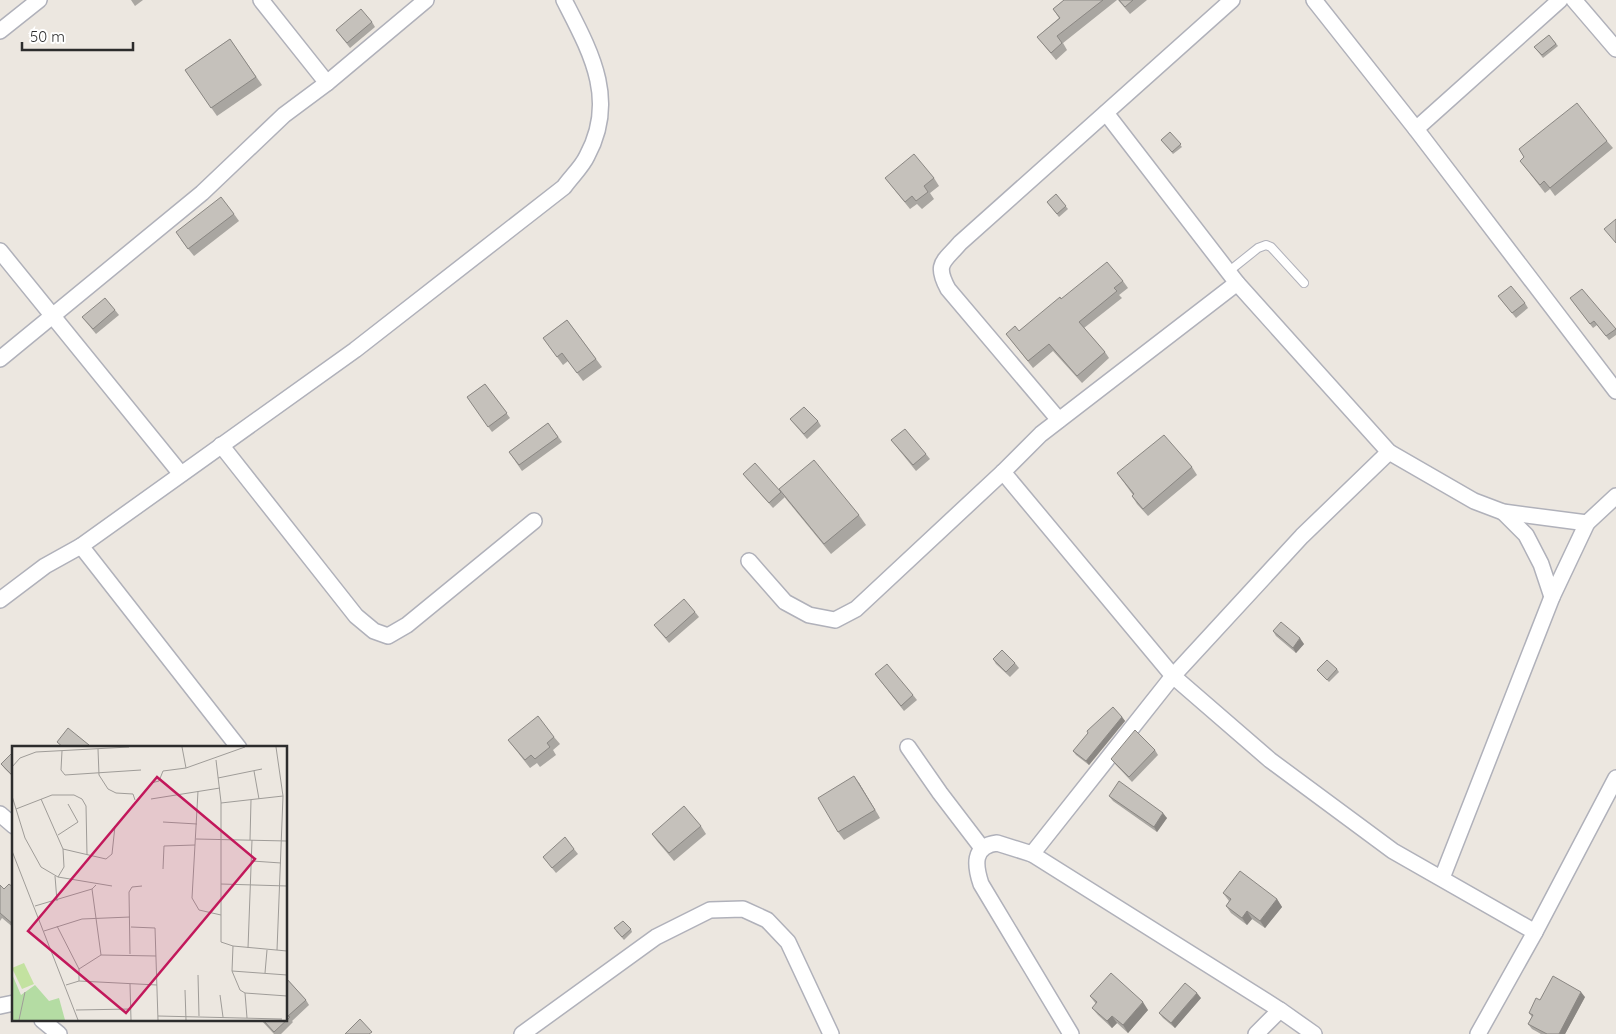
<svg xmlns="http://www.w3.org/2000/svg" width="1616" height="1034" font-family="Quicksand,sans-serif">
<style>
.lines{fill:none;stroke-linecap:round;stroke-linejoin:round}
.lane-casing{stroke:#b0b1ba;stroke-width:10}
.street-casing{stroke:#b0b1ba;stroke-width:18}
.lane{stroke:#fff;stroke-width:8}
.street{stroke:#fff;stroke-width:15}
.wall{fill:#a9a6a1}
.shaded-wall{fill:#8a8783}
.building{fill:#c5c1bb;stroke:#8a8783}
.inset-road{fill:none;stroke:#9f9c98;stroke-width:1}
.view{fill:#c2185b;fill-opacity:0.15;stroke:#c2185b;stroke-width:2.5}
.inset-edge{fill:none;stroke:#2c2c2c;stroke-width:2.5}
</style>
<rect width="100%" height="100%" fill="#ece7e0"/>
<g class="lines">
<g class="lane-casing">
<polyline id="lane" points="1228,272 1258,248 1266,245 1271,247 1304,283"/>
</g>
<g class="street-casing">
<g id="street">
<polyline points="261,0 327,83"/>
<polyline points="1314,0 1416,129 1616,391"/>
<polyline points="1574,0 1616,49"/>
<polyline points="0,31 39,0"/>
<polyline points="1106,113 1237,283 1389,452 1474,501 1503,512 1587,523"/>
<polyline points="1416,129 1560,0"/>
<polyline points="0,251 181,474"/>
<polyline points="0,359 202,193 284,115 327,83 426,0"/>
<path d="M1059,420L948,289C934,263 944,262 960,243L1232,0"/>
<polyline points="221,445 356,616 374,631 388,636 407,625 534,521"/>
<polyline points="1003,472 1173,676 1270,760 1393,851 1535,932"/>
<polyline points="1503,512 1526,535 1541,564 1552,597"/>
<polyline points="81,546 239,748"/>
<polyline points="749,561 785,602 809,615 835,620 856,609 1003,472 1041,434 1237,283"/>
<path d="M0,600L45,566L81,546L355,350L564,187C571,177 582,167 587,156C618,99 590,51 564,0"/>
<polyline points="908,747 940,793 982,848"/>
<polyline points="0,814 14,826"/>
<polyline points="1032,854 1173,676 1302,536 1389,452"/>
<polyline points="1442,878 1552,597 1587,523 1616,496"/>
<polyline points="0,1006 14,1003"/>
<polyline points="42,1020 59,1034"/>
<polyline points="522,1034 656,937 710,910 743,909 767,920 788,942 831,1034"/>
<path d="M1071,1034L981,884C975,866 972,846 997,843L1032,854L1280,1010L1314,1034"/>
<polyline points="1256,1034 1280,1010"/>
<polyline points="1478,1034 1535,932 1616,778"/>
</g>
</g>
<use href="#lane" class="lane"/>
<use href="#street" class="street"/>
</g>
<g class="wall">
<polygon points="131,0 143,0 135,6"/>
<polygon points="1064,0 1117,0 1063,43 1067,50 1056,60 1037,37 1059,18 1053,9"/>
<polygon points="1118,0 1147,0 1130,14"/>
<polygon points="372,22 375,27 350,48 336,30"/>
<polygon points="1549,35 1558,46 1543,58 1534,47"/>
<polygon points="230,39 262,85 217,116 185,70"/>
<polygon points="1170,132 1182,147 1173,154 1161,140"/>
<polygon points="1607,141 1613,148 1555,196 1550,189 1545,193 1520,161 1524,157 1519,149"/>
<polygon points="885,178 934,178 939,186 930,193 934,199 922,209 917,204 910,209"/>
<polygon points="1056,194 1068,209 1059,217 1047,202"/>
<polygon points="234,214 239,221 194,256 181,240"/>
<polygon points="1123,281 1128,288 1119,295 1122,298 1084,328 1105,352 1109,358 1082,383 1053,351 1033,368 1006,334 1019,331 1061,299"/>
<polygon points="1498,296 1525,303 1528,308 1516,318"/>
<polygon points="1570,298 1616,329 1616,335 1609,340 1597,325 1593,328"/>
<polygon points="115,310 119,315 96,334 82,317"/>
<polygon points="567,320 602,367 583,381 568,361 563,365 543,338"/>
<polygon points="485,384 510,418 492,432 467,397"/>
<polygon points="790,419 818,421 821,426 807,439"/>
<polygon points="548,423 562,442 522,471 509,452"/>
<polygon points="891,440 926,454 930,459 916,471"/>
<polygon points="1192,467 1197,475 1148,516 1137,504 1132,496 1133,495 1117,473"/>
<polygon points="743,474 781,492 785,497 773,508 747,479"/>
<polygon points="779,489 859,515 866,525 831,554 786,499"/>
<polygon points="695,612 699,617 669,643 654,625"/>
<polygon points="1273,631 1304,644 1296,653 1276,636"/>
<polygon points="993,659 1015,663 1019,668 1010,677 996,664"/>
<polygon points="1337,669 1339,672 1329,682 1317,670"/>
<polygon points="875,674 913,695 917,700 904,711"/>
<polygon points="1122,717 1125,721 1089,765 1076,755 1073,751"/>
<polygon points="554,737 560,744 553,750 556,755 540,767 537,763 530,768 508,740"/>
<polygon points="1155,750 1158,755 1132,782 1115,764 1111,759"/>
<polygon points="14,751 14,778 5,769 1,764"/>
<polygon points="859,783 880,818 844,840 838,832"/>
<polygon points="1109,796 1167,818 1157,832 1113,801"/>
<polygon points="701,826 706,834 674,861 657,841 652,834"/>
<polygon points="574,849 578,854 556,873 543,857"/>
<polygon points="0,885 4,889 14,888 14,928 2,918 0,921"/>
<polygon points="1223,893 1277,899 1282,907 1265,928 1252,919 1247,925 1231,913 1226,906 1229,901"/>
<polygon points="631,929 632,932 624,940 616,931"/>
<polygon points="286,978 306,1000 309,1005 292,1021 293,1022 281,1034 274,1034 261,1020 286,1020"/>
<polygon points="1090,996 1148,1010 1128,1033 1117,1023 1112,1028 1098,1015 1092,1008 1096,1004"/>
<polygon points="1585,997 1565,1034 1541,1034 1532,1029 1528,1024 1532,1017 1529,1013 1540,1000"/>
<polygon points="1201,998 1175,1028 1163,1018 1159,1013"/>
</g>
<g class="shaded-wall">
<polygon points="1300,638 1304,644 1296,653 1293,648"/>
<polygon points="1122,717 1125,721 1089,765 1086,761"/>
<polygon points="854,776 859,783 880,818 875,810"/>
<polygon points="1163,813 1167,818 1157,832 1154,827"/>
<polygon points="1277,899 1282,907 1265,928 1260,921"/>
<polygon points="1247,911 1252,919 1247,925 1242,918"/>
<polygon points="1581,992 1585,997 1565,1034 1559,1034"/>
<polygon points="1197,993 1201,998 1175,1028 1171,1023"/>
<polygon points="1143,1002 1148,1010 1128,1033 1123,1025"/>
<polygon points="1112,1016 1117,1023 1112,1028 1107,1021"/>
</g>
<g class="building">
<polygon points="1064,0 1103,0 1057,36 1062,43 1051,53 1037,37 1060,18 1053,9"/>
<polygon points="1119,0 1133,0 1125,7"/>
<polygon points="361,9 372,22 347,43 336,30"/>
<polygon points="1549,35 1556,44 1542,55 1534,47"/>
<polygon points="230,39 256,77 211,108 185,70"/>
<polygon points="1577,103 1607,141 1550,188 1544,181 1540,185 1520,161 1524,157 1519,149"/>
<polygon points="1170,132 1181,144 1172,152 1161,140"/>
<polygon points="914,154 934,178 924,186 928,192 916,201 912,196 905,202 885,178"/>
<polygon points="1056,194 1066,206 1057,214 1047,202"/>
<polygon points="221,197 234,214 188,249 176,232"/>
<polygon points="1616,219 1616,243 1604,229"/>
<polygon points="1107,262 1123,281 1114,288 1117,291 1079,322 1105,352 1077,376 1049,344 1028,361 1006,334 1015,326 1019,331 1060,297 1061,299"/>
<polygon points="1511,286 1525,303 1512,313 1498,296"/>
<polygon points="1582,289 1616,329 1606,336 1594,321 1590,324 1570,298"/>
<polygon points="105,298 115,310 93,329 82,317"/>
<polygon points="567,320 596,359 577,373 562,353 557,357 543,338"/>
<polygon points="485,384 507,413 488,427 467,397"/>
<polygon points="804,407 818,421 804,434 790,419"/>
<polygon points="548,423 558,437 519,465 509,452"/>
<polygon points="905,429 926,454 913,465 891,440"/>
<polygon points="1164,435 1192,467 1143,509 1132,496 1134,494 1117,473"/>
<polygon points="814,460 859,515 824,544 779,489"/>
<polygon points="755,463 781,492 769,503 743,474"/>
<polygon points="684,599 695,612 666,638 654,625"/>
<polygon points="1281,622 1300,638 1293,648 1273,631"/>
<polygon points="1002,650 1015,663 1006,672 993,659"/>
<polygon points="1327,660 1337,669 1327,680 1317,670"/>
<polygon points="887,664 913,695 901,706 875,674"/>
<polygon points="1113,707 1122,717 1086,761 1073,751 1088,733 1087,731"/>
<polygon points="538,716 554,737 547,743 550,747 535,759 531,755 525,760 508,740"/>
<polygon points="68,728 89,745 87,748 64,748 57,742"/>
<polygon points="1135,730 1155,750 1129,777 1111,759"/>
<polygon points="14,751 14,771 11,774 1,764"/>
<polygon points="854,776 875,810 838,832 818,798"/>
<polygon points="1119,781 1163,813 1154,827 1109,796"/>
<polygon points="684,806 701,826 669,853 652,834"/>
<polygon points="565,837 574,849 552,868 543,857"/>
<polygon points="1240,871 1277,899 1260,921 1247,911 1242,918 1226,906 1231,899 1223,893"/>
<polygon points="9,884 14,888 14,925 0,913 0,885 4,889"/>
<polygon points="623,921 631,929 622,937 614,928"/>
<polygon points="1111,973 1143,1002 1123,1025 1112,1016 1107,1021 1092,1008 1097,1002 1090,996"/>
<polygon points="1553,976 1581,992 1559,1034 1547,1034 1528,1024 1533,1015 1529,1013 1536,998 1540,1000"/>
<polygon points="286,978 306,1000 288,1016 290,1017 274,1032 263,1020 286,1020"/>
<polygon points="1185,983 1197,993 1171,1023 1159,1013"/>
<polygon points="360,1019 372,1032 369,1034 345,1034"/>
</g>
<g transform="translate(12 746)">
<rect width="275" height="275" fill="#ece7e0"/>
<path d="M0,228L9,249L23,239L37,255L47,252L53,274H0Z" fill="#b4dca3"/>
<path d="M12,217L22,238L10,243L0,222Z" fill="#c3e2a0"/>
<path class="inset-road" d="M170,1L174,22L233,1M264,1L271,50L265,204M86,3L87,29L96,43L104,47L121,48L123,54M50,5L49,24L53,29L129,24M204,14L209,56V196L221,200L275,205M0,21L8,12L24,6L117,1M242,25L247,53M206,32L250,23M139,37L147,35L151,25L174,22M186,45L180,152L187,164L209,169M0,50L13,92L29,121L46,131L100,140M29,53L51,103L52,121L46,131M139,53L208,42M209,57L271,50M4,63L40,49H62L70,53L74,60L75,109M151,76L185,78M46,89L66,76L56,58M184,93L275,95M238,94L239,54M51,103L94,113L100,108L103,80M0,105L66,274M240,115L269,117M151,123L152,100L183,99M43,130L45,155M209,138L275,140M80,143L89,209M23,160L80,143L84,139M45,180L67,223V235M119,181L143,182L146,274M32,185L70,173L118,171M221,200L220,225L228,244L233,247L275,250M236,202L240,94M118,208L117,146L120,141L130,140M67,223L89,209L144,210M220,225L275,229M253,227L255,204M186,229L187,270M118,238L119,274M54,239L67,235L145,239M173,244L174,274M233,247L235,272M208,249L211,271M64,264L119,263M146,270L270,273M7,274L13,246"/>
<path class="view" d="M145,31L243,113L114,267L16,185Z"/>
<rect width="275" height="275" class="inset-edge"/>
</g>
<path d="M22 42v8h111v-8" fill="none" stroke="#2c2c2c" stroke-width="2.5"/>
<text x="30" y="42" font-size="15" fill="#2c2c2c" stroke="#ffffff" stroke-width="4" paint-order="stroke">50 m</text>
</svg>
